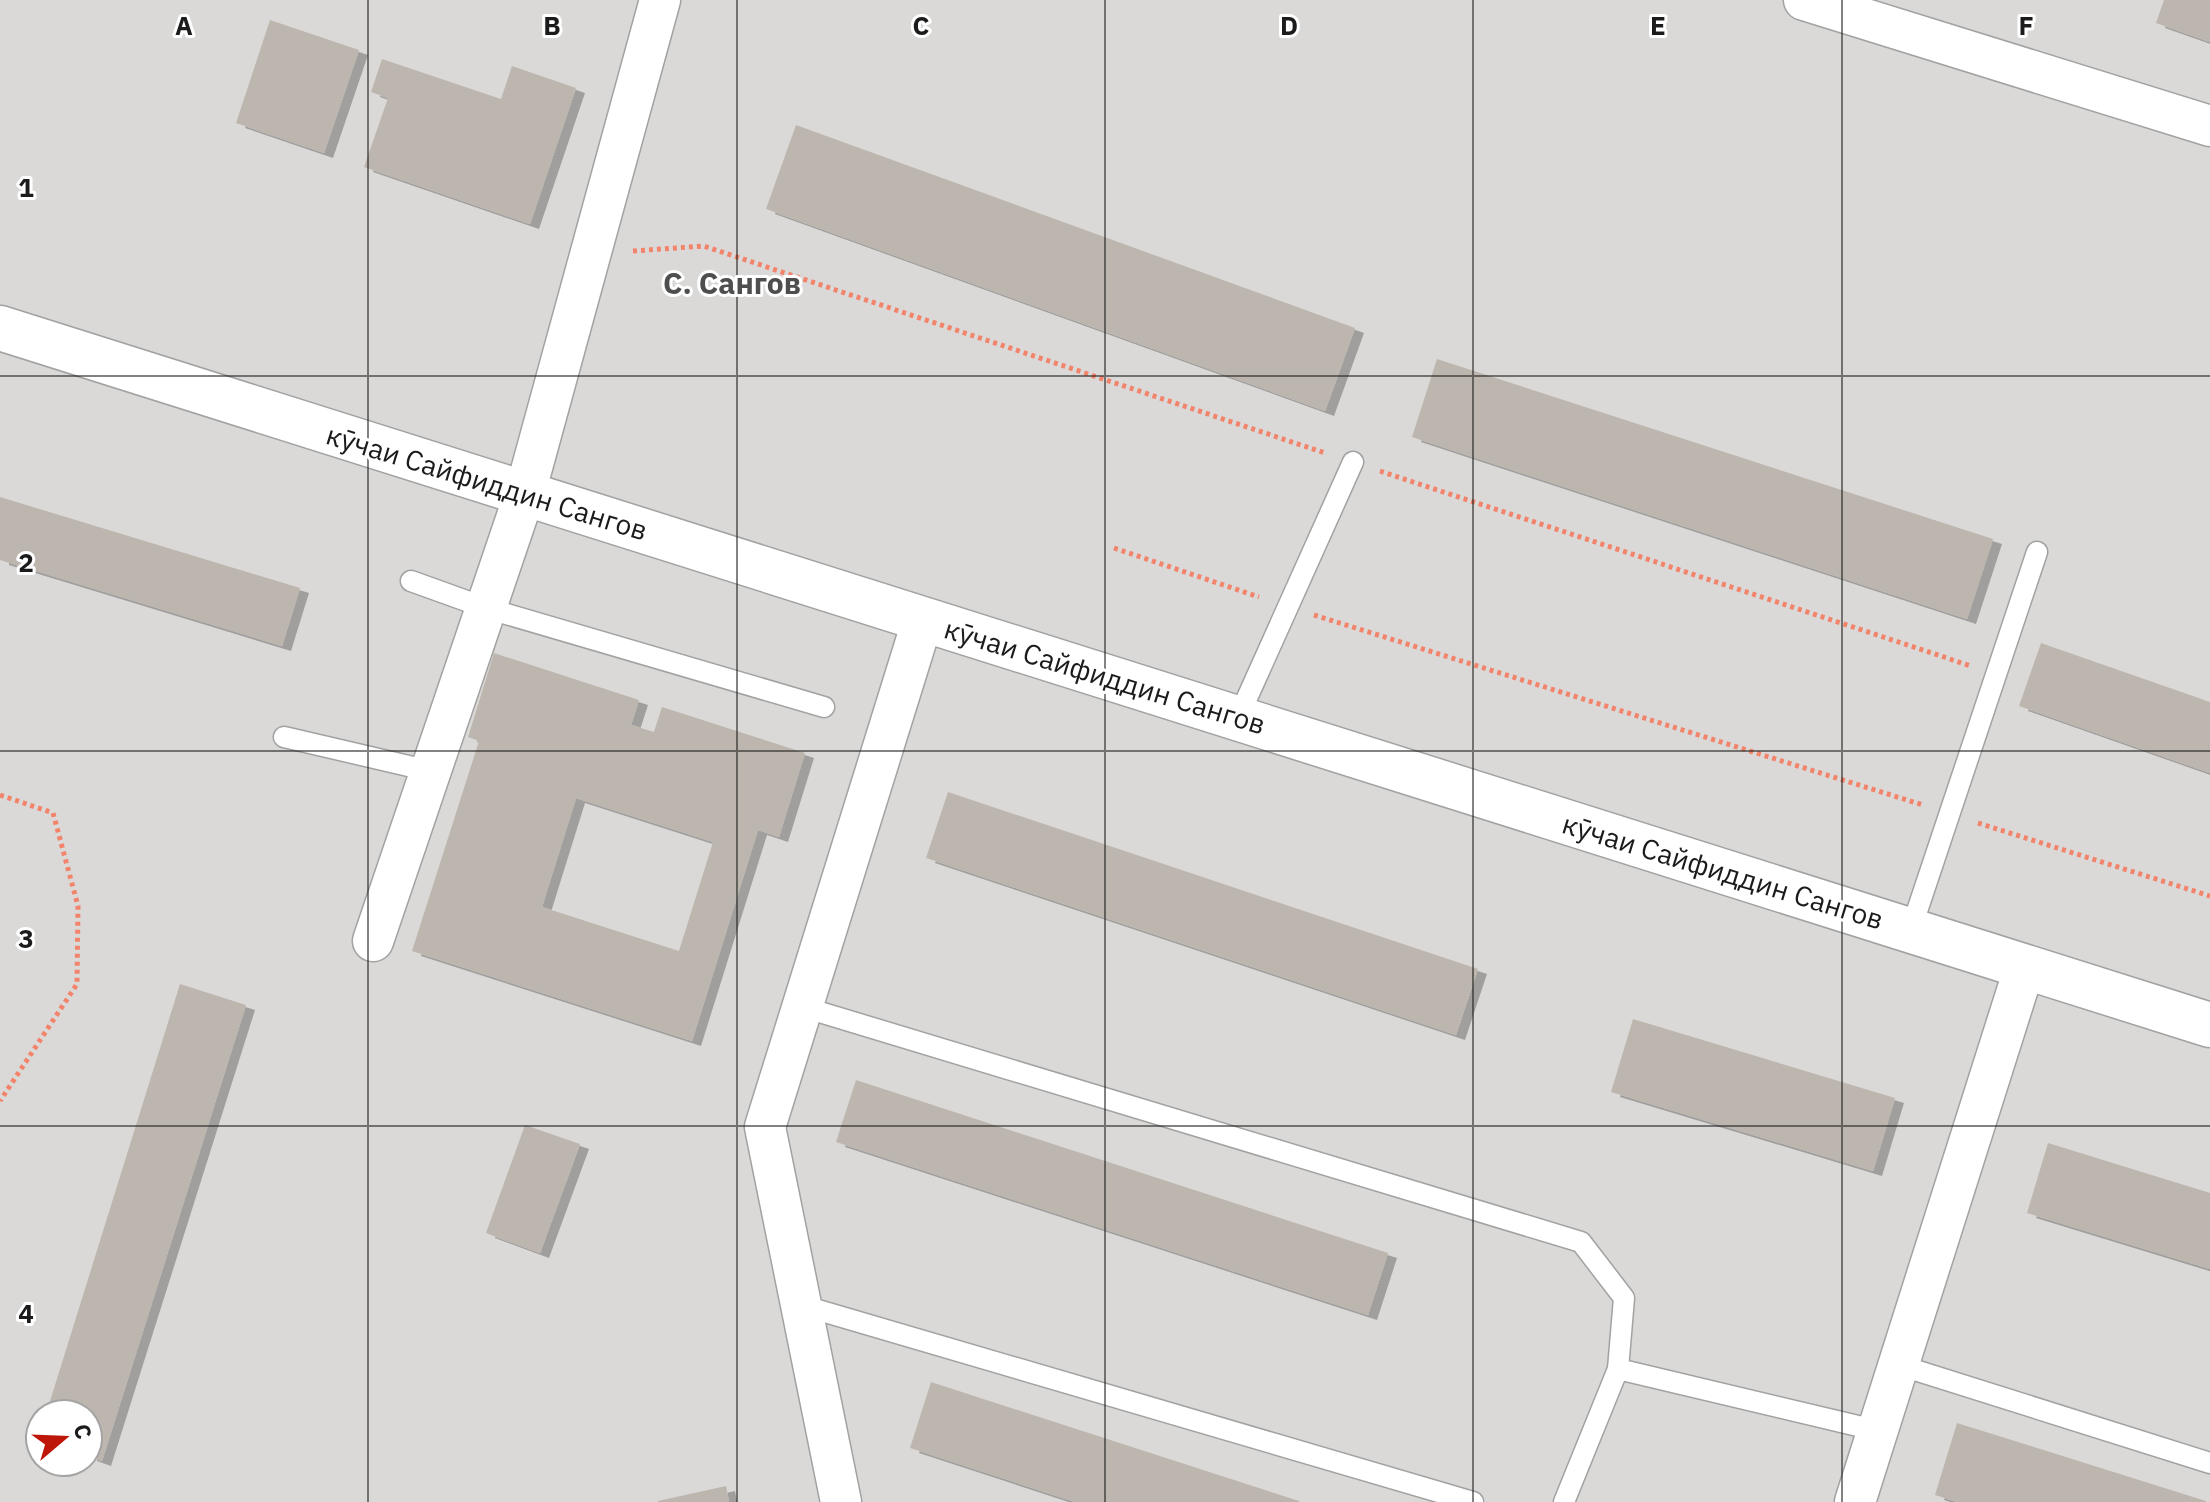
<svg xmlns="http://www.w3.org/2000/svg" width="2210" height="1502" font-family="'IBM Plex Sans',sans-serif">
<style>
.residential{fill:#dad9d8;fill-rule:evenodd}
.building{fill:#bdb6ae;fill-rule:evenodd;filter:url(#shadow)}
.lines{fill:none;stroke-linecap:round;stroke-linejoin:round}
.service-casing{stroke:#a2a2a2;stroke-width:23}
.minor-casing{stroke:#a2a2a2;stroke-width:43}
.tertiary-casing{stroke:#a2a2a2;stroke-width:47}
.path{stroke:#f3846c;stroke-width:5;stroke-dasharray:4 4;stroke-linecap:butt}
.service{stroke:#fff;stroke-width:20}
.minor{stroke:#fff;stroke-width:40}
.tertiary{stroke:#fff;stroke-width:44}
.grid{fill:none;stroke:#1b1b1b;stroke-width:2;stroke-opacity:0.55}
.labels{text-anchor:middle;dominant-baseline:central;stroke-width:6;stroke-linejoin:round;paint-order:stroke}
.street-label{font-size:28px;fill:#1b1b1b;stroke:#fff}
.neighbourhood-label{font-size:30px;font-weight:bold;fill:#4e4e4e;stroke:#fff}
.grid-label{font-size:26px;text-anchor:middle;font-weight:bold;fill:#1b1b1b;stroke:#fff;stroke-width:6;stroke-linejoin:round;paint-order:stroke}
</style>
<defs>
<filter id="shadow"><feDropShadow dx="9" dy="5" stdDeviation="0" flood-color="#0004"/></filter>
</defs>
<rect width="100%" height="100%" fill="#edeae1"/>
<path class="residential" d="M0,0H2210V1502H0ZM40,1414H88V1462H40Z"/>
<g class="building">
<polygon points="2164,0 2210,0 2210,42 2156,23"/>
<polygon points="270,20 359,50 324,153 236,123"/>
<polygon points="382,59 501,99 512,66 576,88 530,224 364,167 388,98 371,92"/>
<polygon points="796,125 1355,328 1325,411 766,209"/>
<polygon points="1437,359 1993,539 1967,619 1412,437"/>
<polygon points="0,497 300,588 282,646 0,560"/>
<polygon points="2041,643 2210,702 2210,773 2019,706"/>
<path d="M494,653L639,700L631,725L654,732L662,707L805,753L779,837L758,830L692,1041L412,951L479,741L468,737ZM576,798L713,842L679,951L542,907Z"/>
<polygon points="948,792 1478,969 1456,1035 926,858"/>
<polygon points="180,984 246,1005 102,1461 88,1456 88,1414 46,1414"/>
<polygon points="1633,1019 1895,1098 1873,1171 1611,1092"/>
<polygon points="856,1080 1388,1253 1368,1315 836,1142"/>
<polygon points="525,1125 580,1144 540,1253 486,1233"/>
<polygon points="2048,1143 2210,1193 2210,1269 2027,1213"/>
<polygon points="931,1382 1299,1501 1299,1502 1075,1502 910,1448"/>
<polygon points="1957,1423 2206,1501 2206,1502 1957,1502 1935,1495"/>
<polygon points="726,1486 729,1502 658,1502 658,1501"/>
</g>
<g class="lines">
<g class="service-casing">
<g id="service">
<polyline points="411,581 486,608 824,707"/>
<polyline points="1238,718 1353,462"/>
<polyline points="284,737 430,771"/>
<polyline points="1911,929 2037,552"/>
<polyline points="803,1007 1581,1242 1624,1298 1618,1369 1879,1431"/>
<polyline points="801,1305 1473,1502"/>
<polyline points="1899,1365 2210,1463"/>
<polyline points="1564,1502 1618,1369"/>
</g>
</g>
<g class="minor-casing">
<g id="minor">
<polyline points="1804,0 2210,126"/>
<polyline points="373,941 525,493 660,0"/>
<polyline points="841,1502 765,1127 923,619"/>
<polyline points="1855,1502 2025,966"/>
</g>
</g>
<g class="tertiary-casing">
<polyline id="tertiary" points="0,328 2210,1025"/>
</g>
<g class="path">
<polyline points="633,251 704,246 1325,453"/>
<polyline points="1380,471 1971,666"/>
<polyline points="1114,548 1259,597"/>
<polyline points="1314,615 1923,805"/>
<polyline points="0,795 53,813 78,906 77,984 0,1101"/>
<polyline points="1978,823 2210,896"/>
</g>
<use href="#service" class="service"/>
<use href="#minor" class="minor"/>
<use href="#tertiary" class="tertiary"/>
</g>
<path class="grid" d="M368,0V1502M737,0V1502M1105,0V1502M1473,0V1502M1842,0V1502M0,376H2210M0,751H2210M0,1126H2210"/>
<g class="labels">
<g class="street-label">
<text transform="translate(487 482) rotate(17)">кӯчаи Сайфиддин Сангов</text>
<text transform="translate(1105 676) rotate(17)">кӯчаи Сайфиддин Сангов</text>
<text transform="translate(1723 871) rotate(17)">кӯчаи Сайфиддин Сангов</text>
</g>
<g class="neighbourhood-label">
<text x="732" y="282">С. Сангов</text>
</g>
</g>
<g class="grid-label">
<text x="184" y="35">A</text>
<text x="552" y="35">B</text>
<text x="921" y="35">C</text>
<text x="1289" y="35">D</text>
<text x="1658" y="35">E</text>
<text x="2026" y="35">F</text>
<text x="26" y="197">1</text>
<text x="26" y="572">2</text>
<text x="26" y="948">3</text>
<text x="26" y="1323">4</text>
</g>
<g transform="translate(64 1438) rotate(71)"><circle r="38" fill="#ffffff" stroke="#a4a4a4" stroke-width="2"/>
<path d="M0-6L14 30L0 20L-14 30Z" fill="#be1709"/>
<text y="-12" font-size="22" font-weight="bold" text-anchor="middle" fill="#1b1b1b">С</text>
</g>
</svg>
